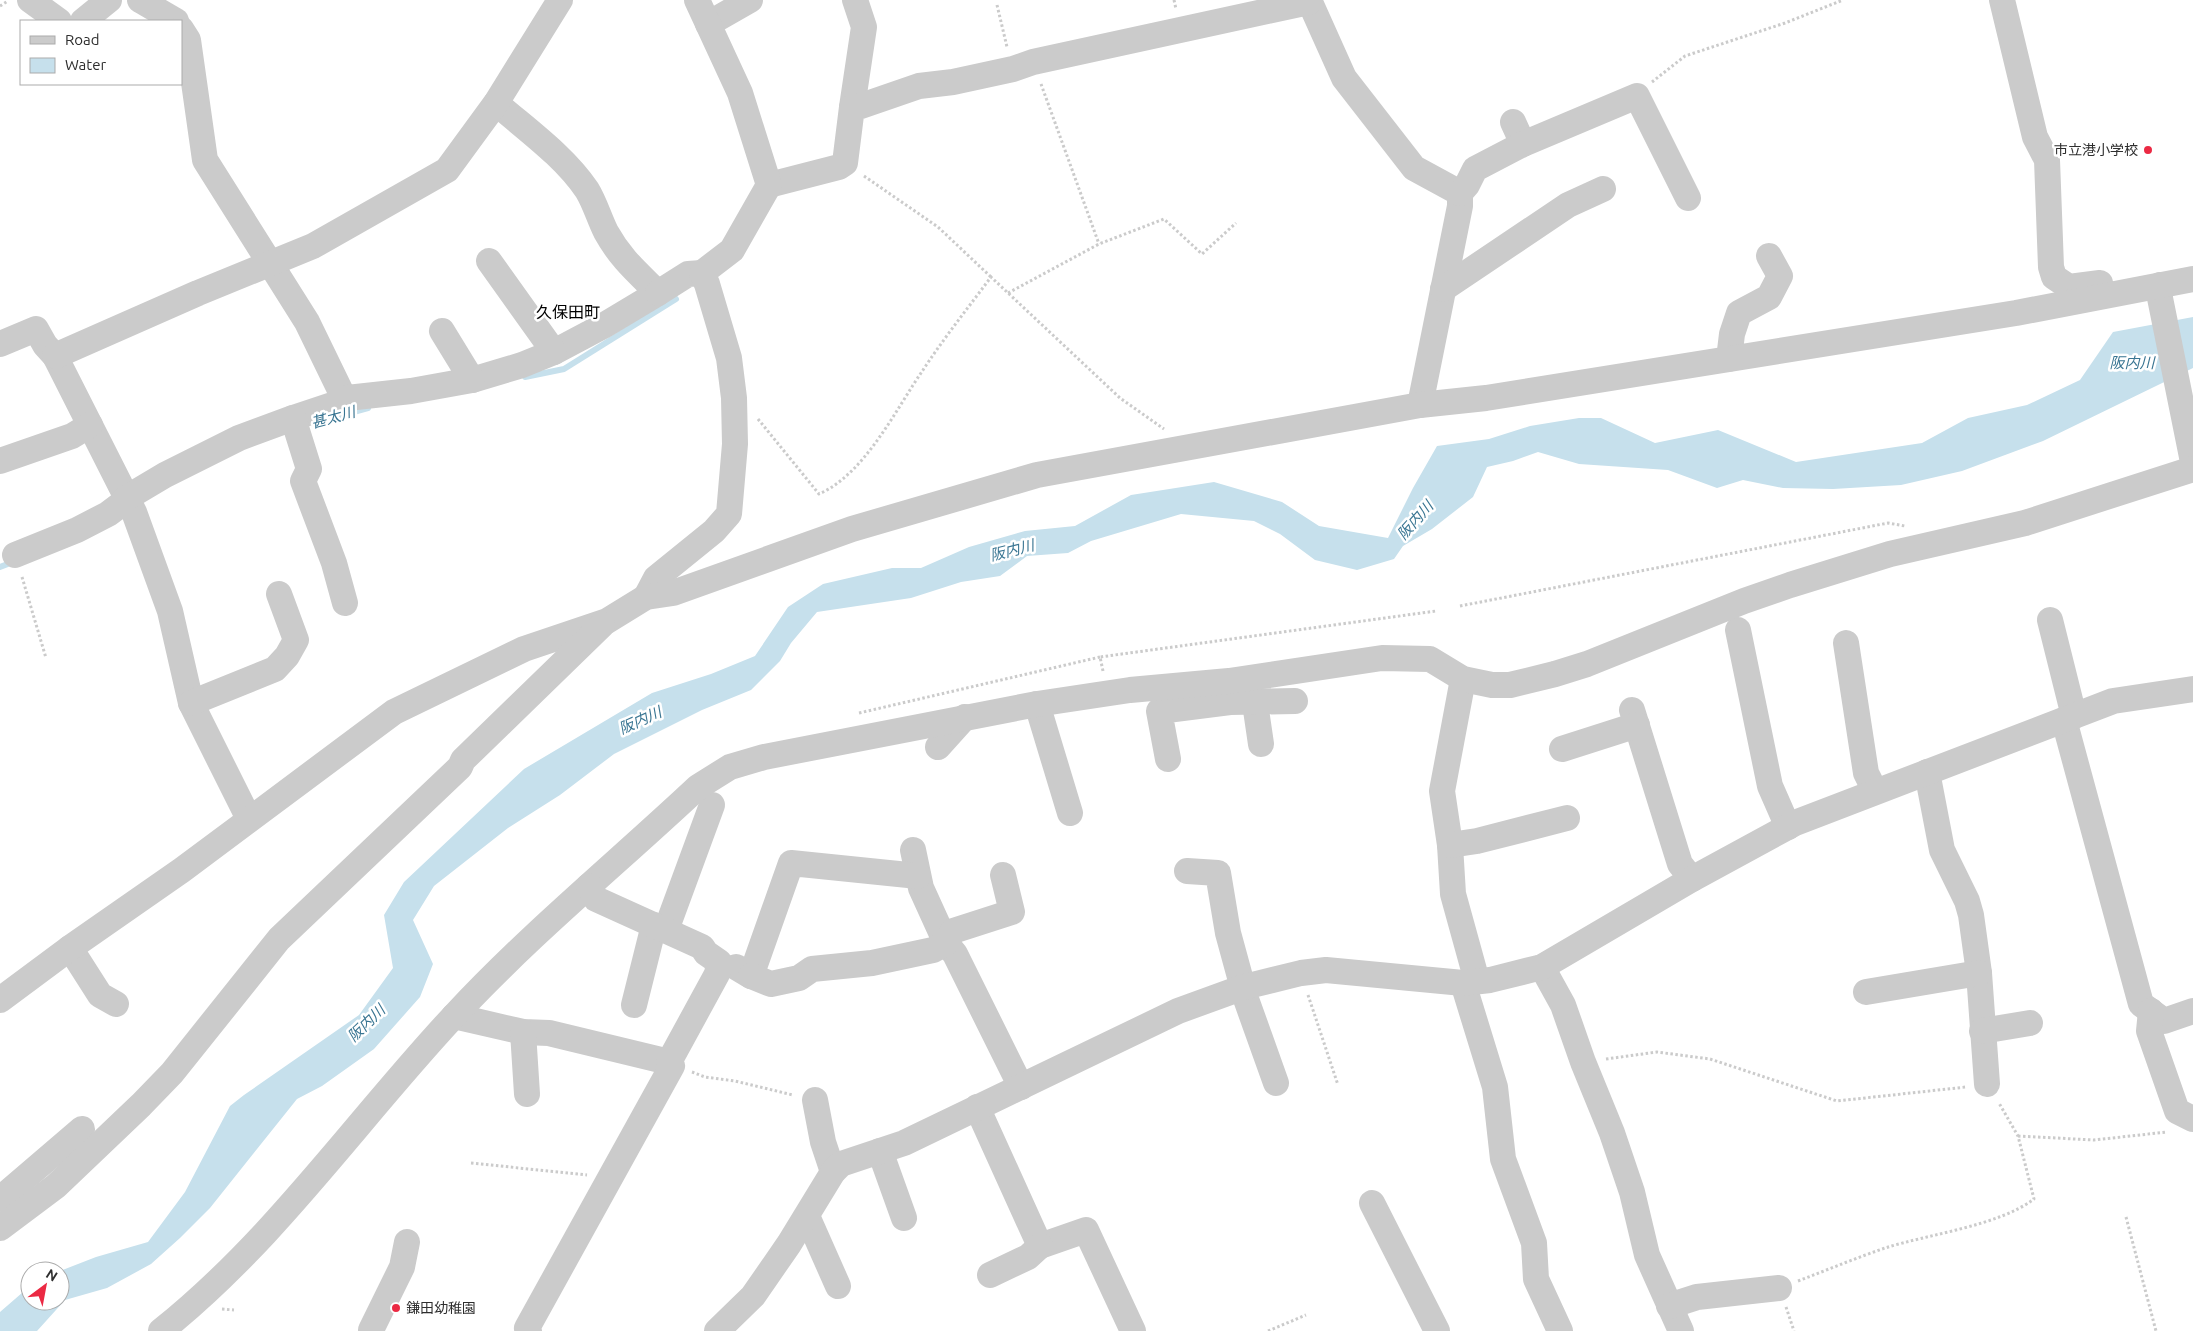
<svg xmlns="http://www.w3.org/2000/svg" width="2193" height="1331" font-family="Ubuntu,'Noto Sans JP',sans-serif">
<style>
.water{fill:#c6e0ec}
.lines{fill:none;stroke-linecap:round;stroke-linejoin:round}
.stream{stroke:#c6e0ec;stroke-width:6}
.path{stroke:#cbcbcb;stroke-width:3;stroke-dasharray:2.5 2.5;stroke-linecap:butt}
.minor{stroke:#cbcbcb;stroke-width:26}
.poi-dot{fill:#eb2943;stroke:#fff;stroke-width:2}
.labels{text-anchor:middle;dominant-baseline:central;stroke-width:5;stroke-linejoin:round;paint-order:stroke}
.poi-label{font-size:14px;fill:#2e2e2e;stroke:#fff;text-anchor:end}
.water-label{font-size:15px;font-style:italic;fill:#397592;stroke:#fff}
.quarter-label{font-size:16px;fill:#000;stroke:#fff}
</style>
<rect width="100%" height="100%" fill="#fff"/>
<polygon class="water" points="2193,317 2193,368 2043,441 1962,471 1901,485 1833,489 1783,488 1743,480 1717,488 1668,470 1579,464 1538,452 1513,461 1487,467 1473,497 1432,529 1403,546 1394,559 1357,570 1315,560 1280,534 1254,521 1181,514 1091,541 1068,553 1027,556 1000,576 961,582 911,598 817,612 791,643 780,661 751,690 702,710 614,754 560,795 508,828 434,886 413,920 433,964 420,997 374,1049 322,1086 297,1099 210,1208 180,1238 151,1264 107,1288 65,1300 37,1331 0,1331 0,1312 30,1286 30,1301 60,1301 60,1271 96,1257 148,1242 185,1192 230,1106 244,1095 359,1015 393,968 384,915 404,882 524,769 652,693 711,674 755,656 788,607 823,584 892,568 921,568 969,547 1025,531 1075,526 1131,495 1214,482 1282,502 1319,526 1388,538 1413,488 1437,446 1489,439 1530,426 1579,418 1601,418 1655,443 1718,430 1796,462 1922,443 1968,418 2027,405 2080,380 2113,332"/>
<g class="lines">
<g class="stream">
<polyline points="525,377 564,369 676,299"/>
<polyline points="339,416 368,408"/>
<polyline points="0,567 13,562"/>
</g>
<g class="path">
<polyline points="1174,0 1176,9"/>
<polyline points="997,5 1007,47"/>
<polyline points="0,6 8,1"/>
<polyline points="1652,82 1685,56 1785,23 1843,0"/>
<polyline points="1041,84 1099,244"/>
<polyline points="864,176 938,227 991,277"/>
<polyline points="1008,293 1099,244 1164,219 1202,254 1236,223"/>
<path d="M758,419L819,494C865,474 896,409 923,370C944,338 968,308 991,277L1120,398L1164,429"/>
<polyline points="22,577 46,658"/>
<polyline points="1460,606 1888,523 1905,526"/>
<polyline points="1103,671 1100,657 1436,611"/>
<polyline points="859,713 1100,657"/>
<polyline points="1308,995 1338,1085"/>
<polyline points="1606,1059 1657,1052 1710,1059 1837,1101 1966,1087"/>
<polyline points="692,1072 705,1077 735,1081 793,1095"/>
<polyline points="2018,1136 2094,1140 2167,1132"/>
<polyline points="471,1163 587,1175"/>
<polyline points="2126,1217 2156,1331"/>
<path d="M1798,1281C1827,1270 1856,1258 1885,1248C1929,1234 1998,1226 2034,1199L2018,1136L1999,1103"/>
<polyline points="1786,1307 1794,1331"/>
<polyline points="222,1309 234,1310"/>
<polyline points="1268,1331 1306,1315"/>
</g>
<g class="minor">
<polyline points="30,0 59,21"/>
<polyline points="140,0 176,21"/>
<polyline points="1309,0 1344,78 1414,168 1460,193 1460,206 1420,405"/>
<polyline points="2002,0 2035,137 2047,160 2051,267 2054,277 2069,287 2100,283"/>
<polyline points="83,21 109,0"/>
<polyline points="708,24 750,0"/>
<polyline points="181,29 188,40 205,160 307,322 341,392 347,398"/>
<path d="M496,103C527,130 564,156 587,190C595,203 599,218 606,232C621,259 637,272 658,293L603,326L554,352"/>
<polyline points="852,107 864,27 855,0"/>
<polyline points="1513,122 1523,144"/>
<polyline points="769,185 839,167 845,163 852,107 861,106 919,86 953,82 1013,69 1033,62 1309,2"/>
<polyline points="1460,193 1467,185 1475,169 1523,144 1637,96 1688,198"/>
<polyline points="2160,285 2160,298 2193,462"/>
<polyline points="1443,289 1568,205 1603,189"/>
<polyline points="658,293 688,274 702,273"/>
<polyline points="0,344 36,329 45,345 55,356 134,512 170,611 191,703 249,819"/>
<polyline points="55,356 198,293 313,246 447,170 496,103 560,0"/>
<polyline points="1729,359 1732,334 1739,313 1769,297 1780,276 1769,256"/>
<polyline points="472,380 522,365 554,352 489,261"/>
<polyline points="293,418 338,403 347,398 411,391 472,380 442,331"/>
<polyline points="0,461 72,436 90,425"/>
<polyline points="15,555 77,530 108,514 120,505 128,497 165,475 239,438 293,418 309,469 303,481 334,563 345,603"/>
<polyline points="646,597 656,578 714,531 729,514 735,444 734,398 729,358 707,284 702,273 732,250 769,185 740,93 697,0"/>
<polyline points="2050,620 2074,716"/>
<polyline points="1738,630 1770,786 1788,827"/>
<polyline points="1846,643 1866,773 1875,791"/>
<polyline points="1463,679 1442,791 1450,845 1453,894 1477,981"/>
<polyline points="191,703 275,669 287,656 296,640 279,594"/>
<polyline points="1255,703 1261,744"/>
<polyline points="1037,704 1070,813"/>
<polyline points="1632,710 1680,864 1692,879"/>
<polyline points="2064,720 2141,1004 2164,1021 2193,1011"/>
<polyline points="938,747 965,717"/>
<polyline points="1562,749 1637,725"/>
<polyline points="1168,759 1159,711 1230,702 1295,701"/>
<polyline points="1927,772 1942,850 1967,901 1971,915 1979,973 1987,1084"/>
<polyline points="1450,845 1477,841 1567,818"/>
<polyline points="913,850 921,888 946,943 955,954 1021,1087"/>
<polyline points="1187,871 1218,873 1228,933 1246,999 1276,1083"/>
<polyline points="666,930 712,805"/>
<polyline points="70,948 100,995 116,1004"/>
<polyline points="736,967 751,976 791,863 918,876"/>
<polyline points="1542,967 1563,1005 1583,1062 1612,1133 1632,1192 1647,1255 1681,1331"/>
<polyline points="751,976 771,984 799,978 812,969 872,963 933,950 946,943 953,931 1012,912 1003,875"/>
<polyline points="1463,983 1495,1087 1503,1159 1534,1243 1536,1279 1560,1331"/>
<polyline points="1866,992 1979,973"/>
<polyline points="0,1000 70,948 182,870 394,712 524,649 607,621 646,597 673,593 852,529 1037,475 1420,405 1486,398 2016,313 2193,279"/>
<polyline points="634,1005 654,925"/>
<polyline points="2151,1011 2149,1031 2177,1111 2193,1119"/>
<polyline points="454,1016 523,1032 549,1033 669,1062"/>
<polyline points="1982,1031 2030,1023"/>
<polyline points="523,1032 527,1094"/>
<polyline points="815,1100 823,1142 833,1172"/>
<polyline points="977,1107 1040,1246 1086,1230 1133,1331"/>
<polyline points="880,1151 904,1218"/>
<polyline points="0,1199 82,1129"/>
<polyline points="1372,1203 1437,1331"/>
<polyline points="807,1216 838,1286"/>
<polyline points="0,1228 56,1186 141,1105 172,1073 279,939 460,767 463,760 602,625"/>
<polyline points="990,1275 1028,1257 1040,1246"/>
<polyline points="1669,1306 1697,1297 1779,1288"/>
<path d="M161,1331C274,1241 356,1121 454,1016C529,935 617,863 698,787L730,767L764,757L1037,704L1130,690L1229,681L1382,658L1430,659L1463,679L1492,685H1510L1555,674L1587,664L1744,601L1790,585L1890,554L2025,523L2193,469"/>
<polyline points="372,1331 371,1330 402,1267 407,1242"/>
<polyline points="529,1331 527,1328 672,1066 669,1062 717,974 719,962 706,953 702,947 596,899 589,886"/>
<polyline points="717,1331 753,1296 789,1244 833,1172 841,1164 904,1143 1178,1011 1244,987 1301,973 1326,970 1463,983 1490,980 1542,967 1692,879 1795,823 2113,701 2193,689"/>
</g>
</g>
<g class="poi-dot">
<circle cx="2148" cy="150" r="5"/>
<circle cx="396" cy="1308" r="5"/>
</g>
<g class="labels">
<g class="poi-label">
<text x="2138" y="150">市立港小学校</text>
<text x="406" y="1308" text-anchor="start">鎌田幼稚園</text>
</g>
<g class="water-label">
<text x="2132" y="362">阪内川</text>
<text transform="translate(333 417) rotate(-15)">甚太川</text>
<text transform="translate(1415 520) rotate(-48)">阪内川</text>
<text transform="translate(1012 550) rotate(-14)">阪内川</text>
<text transform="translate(640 720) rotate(-24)">阪内川</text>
<text transform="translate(366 1023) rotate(-44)">阪内川</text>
</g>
<g class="quarter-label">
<text x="568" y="312">久保田町</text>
</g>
</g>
<rect x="20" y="20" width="162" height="65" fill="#ffffff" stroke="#ababab"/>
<rect x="30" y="36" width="25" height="8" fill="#cbcbcb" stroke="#ababab"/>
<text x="65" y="45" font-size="15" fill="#2e2e2e">Road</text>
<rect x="30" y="58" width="25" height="15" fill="#c6e0ec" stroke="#ababab"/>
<text x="65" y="70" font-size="15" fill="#2e2e2e">Water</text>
<g transform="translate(45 1286) rotate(32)"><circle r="24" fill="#ffffff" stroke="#ababab"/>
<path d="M0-4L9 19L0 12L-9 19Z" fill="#eb2943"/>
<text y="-8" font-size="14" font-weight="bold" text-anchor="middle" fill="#2e2e2e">N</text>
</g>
</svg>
